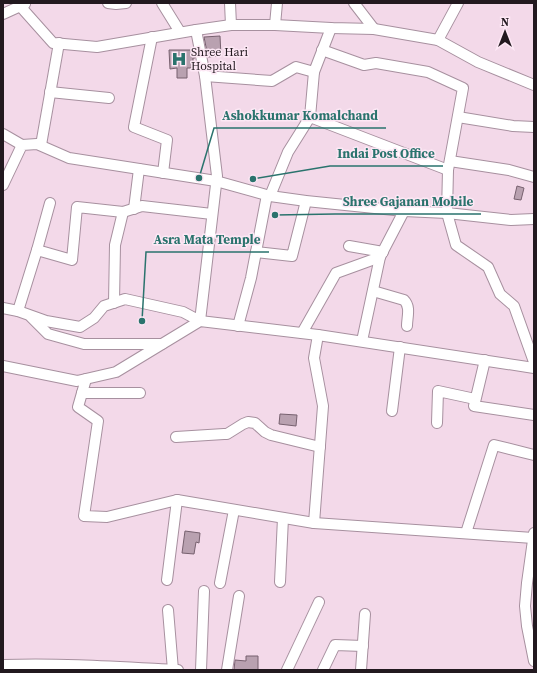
<svg xmlns="http://www.w3.org/2000/svg" width="537" height="673" font-family="'Source Serif 4',serif">
<style>
.building{fill:#b9a1b0;stroke:#77616f}
.lines{fill:none;stroke-linecap:round;stroke-linejoin:round}
.street-casing{stroke:#a7909f;stroke-width:12}
.street{stroke:#fff;stroke-width:10}
.labels{text-anchor:middle;dominant-baseline:central;stroke-width:3;stroke-linejoin:round;paint-order:stroke}
.poi-label{font-size:12px;fill:#22191f;stroke:#fde8f5;text-anchor:start}
.leader{fill:none;stroke:#2a736d;stroke-width:1.5}
.callout-dot{fill:#2a736d;stroke:#fde8f5;stroke-width:1.5}
.callout-label{font-size:13px;text-anchor:middle;font-weight:bold;fill:#2a736d;stroke:#fde8f5;stroke-width:3;stroke-linejoin:round;paint-order:stroke}
</style>
<rect width="100%" height="100%" fill="#f3d9e9"/>
<g class="building">
<polygon points="220,36 221,56 208,57 204,37"/>
<polygon points="169,50 193,50 195,58 193,58 193,68 187,68 187,78 177,78 177,68 170,69"/>
<polygon points="517,186 524,188 521,200 514,199"/>
<polygon points="280,414 297,415 296,426 279,424"/>
<polygon points="185,531 200,533 199,543 196,542 194,554 182,553"/>
<polygon points="246,656 258,656 258,670 234,670 235,660 246,661"/>
</g>
<g class="lines">
<g class="street-casing">
<g id="street">
<polyline points="108,3 116,4 126,3"/>
<polyline points="162,3 180,32"/>
<polyline points="230,3 231,25"/>
<polyline points="354,3 374,29"/>
<polyline points="20,6 53,43 97,47 196,30 231,25 275,25 331,28 374,29 438,40 478,62 534,85"/>
<polyline points="3,14 25,4"/>
<polyline points="275,25 277,3"/>
<polyline points="152,37 134,127 167,140 163,173"/>
<polyline points="438,40 458,3"/>
<polyline points="322,50 364,65 376,63 428,72 463,88 448,170 447,213 456,245 488,267 500,294 514,306 534,362"/>
<polyline points="314,72 310,117 448,170"/>
<polyline points="205,76 272,81 296,67 314,72 331,28"/>
<polyline points="50,92 109,98"/>
<polyline points="458,117 513,126 534,127"/>
<polyline points="3,134 22,145"/>
<polyline points="41,145 59,43"/>
<polyline points="450,161 509,170 534,177"/>
<polyline points="3,185 22,145 37,144 69,158 216,181 270,196 306,201 404,211 447,213 511,220 534,219"/>
<polyline points="270,196 288,152 310,117"/>
<polyline points="134,209 139,169"/>
<polyline points="349,246 383,252"/>
<polyline points="37,250 50,203"/>
<polyline points="256,252 292,256 306,201"/>
<path d="M373,291L404,300C411,307 407,317 407,326"/>
<polyline points="114,303 115,245 123,212"/>
<polyline points="3,308 18,311 46,321 80,327 94,318 104,306 125,299 183,312 200,321 217,176 205,76 196,30"/>
<polyline points="18,311 37,250 72,260 77,207 123,212 142,206 212,214"/>
<polyline points="31,317 48,334 84,344 162,344"/>
<polyline points="238,326 251,278 267,195"/>
<polyline points="302,333 336,273 380,257 404,211"/>
<polyline points="362,341 380,257"/>
<polyline points="485,360 474,406 534,415"/>
<polyline points="3,366 77,381 116,372 200,321 318,335 534,368"/>
<polyline points="86,379 78,407 98,421 84,516 107,517 177,500 314,523 533,538"/>
<polyline points="82,393 140,393"/>
<polyline points="392,411 400,347"/>
<polyline points="437,423 438,391 475,399"/>
<polyline points="176,437 224,434 227,434 243,424 248,422 255,423 265,432 271,435 320,447"/>
<polyline points="314,523 323,406 314,358 318,335"/>
<polyline points="466,533 494,445 534,455"/>
<polyline points="534,533 527,583 525,606 527,626 534,661"/>
<polyline points="167,580 177,500"/>
<polyline points="280,582 283,518"/>
<polyline points="220,583 234,510"/>
<polyline points="168,610 173,670"/>
<path d="M3,665C61,663 120,667 178,670"/>
<polyline points="201,670 204,591"/>
<polyline points="227,670 239,596"/>
<polyline points="287,670 319,602"/>
<polyline points="323,670 335,645 363,646"/>
<polyline points="361,670 365,614"/>
</g>
</g>
<use href="#street" class="street"/>
</g>
<defs>
<g id="hospital-bare" transform="scale(1.2)"><path d="M-5-5h3v3.5h4V-5h3V5h-3V1.5h-4V5h-3Z" fill="#2a736d" stroke="#fde8f5" stroke-width="2.5" paint-order="stroke"/></g>
</defs>
<g fill-rule="evenodd">
<use href="#hospital-bare" x="179" y="59"/>
</g>
<g class="labels">
<g class="poi-label">
<text x="191" y="52">Shree Hari<tspan x="191" dy="14">Hospital</tspan></text>
</g>
</g>
<path class="leader" d="M199 178L214 128H386M253 179L330 166H443M275 215L335 214H481M142 321L146 252H269"/>
<g class="callout-dot">
<circle cx="199" cy="178" r="4"/>
<circle cx="253" cy="179" r="4"/>
<circle cx="275" cy="215" r="4"/>
<circle cx="142" cy="321" r="4"/>
</g>
<g class="callout-label">
<text x="300" y="120">Ashokkumar Komalchand</text>
<text x="386" y="158">Indai Post Office</text>
<text x="408" y="206">Shree Gajanan Mobile</text>
<text x="207" y="244">Asra Mata Temple</text>
</g>
<rect width="537" height="673" fill="none" stroke="#22191f" stroke-width="8"/>
<g transform="translate(505 32)" stroke="#fde8f5" stroke-width="3" paint-order="stroke">
<path d="M0-3L7 15L0 10L-7 15Z" fill="#22191f"/>
<text y="-6" font-size="11" font-weight="bold" text-anchor="middle" fill="#22191f">N</text>
</g>
</svg>
